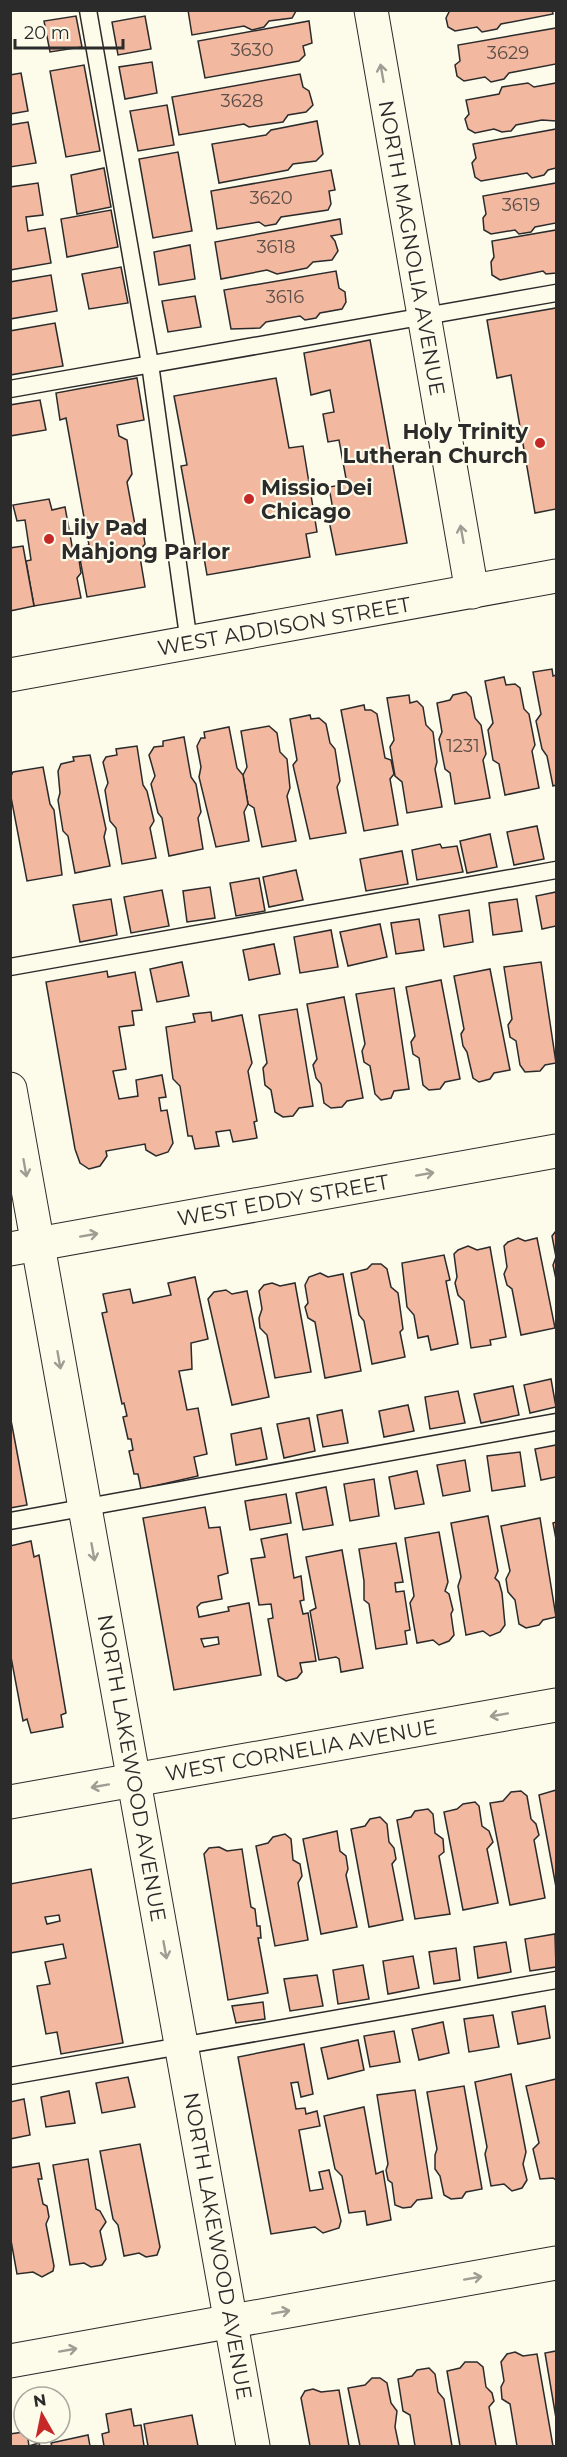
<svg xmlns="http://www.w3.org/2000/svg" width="567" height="2457" font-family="Montserrat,sans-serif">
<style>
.building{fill:#f2b8a0;stroke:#2b2b2b;stroke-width:1.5;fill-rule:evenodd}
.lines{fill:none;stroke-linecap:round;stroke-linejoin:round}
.service-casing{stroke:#2b2b2b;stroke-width:19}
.minor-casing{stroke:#2b2b2b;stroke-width:35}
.tertiary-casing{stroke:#2b2b2b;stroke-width:35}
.service{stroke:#fdfbea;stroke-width:16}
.minor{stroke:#fdfbea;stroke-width:33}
.tertiary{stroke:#fdfbea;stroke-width:33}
.oneway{stroke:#9e9d94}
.poi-dot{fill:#c62828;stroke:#fdfbea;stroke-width:2}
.labels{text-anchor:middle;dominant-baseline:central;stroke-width:4.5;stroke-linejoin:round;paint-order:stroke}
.number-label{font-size:18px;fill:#5d4e48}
.street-label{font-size:21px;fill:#2b2b2b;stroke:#fdfbea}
.poi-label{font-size:21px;font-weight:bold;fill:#2b2b2b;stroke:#fdfbea;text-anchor:start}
</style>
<rect width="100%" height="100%" fill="#fdfbea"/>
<g class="building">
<polygon points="188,10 296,10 296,11 292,18 269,21 264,27 252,30 244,26 192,35"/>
<polygon points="450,10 552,10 553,14 501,24 497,29 482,32 477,27 455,31 448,27 446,18"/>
<polygon points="76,16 82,47 50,52 44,21"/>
<polygon points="145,16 151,49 118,55 112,22"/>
<polygon points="309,21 312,43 303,46 305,55 299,61 205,78 198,41"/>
<polygon points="556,28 556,64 509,73 504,79 491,82 485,77 464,81 457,76 455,65 460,61 458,45"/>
<polygon points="152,62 157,93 125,99 119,67"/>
<polygon points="84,65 100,151 66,157 50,71"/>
<polygon points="21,73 28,111 10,114 10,75"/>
<polygon points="300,74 303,87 309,91 313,105 306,112 288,115 283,122 249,127 244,124 179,135 172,97"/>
<polygon points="528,83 534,87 556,83 556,121 542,120 516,125 511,131 502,132 494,129 475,133 468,129 465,119 469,114 466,100 499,94 502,87"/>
<polygon points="167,105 174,145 138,151 130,111"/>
<polygon points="317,121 323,154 316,161 293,164 288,170 219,183 212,144 266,135 271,130"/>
<polygon points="28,122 36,163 10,167 10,125"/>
<polygon points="556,129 556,168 548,170 544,175 532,178 527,173 481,181 475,177 472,163 476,158 473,144"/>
<polygon points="178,152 192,231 153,238 139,159"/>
<polygon points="104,168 111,207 77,214 71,175"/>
<polygon points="331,170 335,190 329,191 331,204 328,210 281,217 276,224 265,226 259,222 217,229 211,191"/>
<polygon points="38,183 43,215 26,217 28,231 45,228 51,263 10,270 10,187"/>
<polygon points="556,183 556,223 535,227 531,232 519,234 515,230 491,234 484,230 483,218 486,214 483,196"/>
<polygon points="111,210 118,247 67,257 61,219"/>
<polygon points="340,219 342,234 331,236 335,241 338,251 332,260 313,262 307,268 277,274 267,270 221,279 215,242"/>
<polygon points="556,230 556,273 546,274 543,271 500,280 492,275 491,262 494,257 492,241"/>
<polygon points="190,245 195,279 159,285 154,252"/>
<polygon points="121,267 128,303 89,309 82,274"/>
<polygon points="336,271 339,288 345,292 346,302 342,309 320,313 316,318 305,320 300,316 266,322 260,328 231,329 224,290"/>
<polygon points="51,275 57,311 10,319 10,282"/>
<polygon points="195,296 201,327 168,332 162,301"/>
<polygon points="556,308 556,509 535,513 511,375 497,378 487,320"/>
<polygon points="55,323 63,366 10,375 10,331"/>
<polygon points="370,340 407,543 336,555 327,511 333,510 329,487 347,484 339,440 328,442 323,414 334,412 330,390 311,395 304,353"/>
<polygon points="137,378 144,420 117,425 119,436 127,440 132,474 127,482 135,525 143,531 145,544 139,551 145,587 87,597 78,548 89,545 66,418 60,420 56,393"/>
<polygon points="276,378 289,448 303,446 317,532 306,534 310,557 207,575 203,552 197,554 181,466 187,465 174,396"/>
<polygon points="40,400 46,430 10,436 10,405"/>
<polygon points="49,499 52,510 65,507 74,557 79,560 81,573 77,578 81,598 34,606 26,561 31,560 25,520 17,521 13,505"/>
<polygon points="23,546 34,606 10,611 10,548"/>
<polygon points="552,669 553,676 556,675 556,785 553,786 547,756 542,749 536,721 541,714 533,672"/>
<polygon points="504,677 506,685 515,684 520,688 524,709 529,714 535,745 532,751 539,788 505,795 499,764 493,760 488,730 493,723 485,681"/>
<polygon points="466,692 471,697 475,718 481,725 486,754 483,760 490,798 455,804 450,773 445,769 439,739 442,732 437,703 450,700 453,695"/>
<polygon points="409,695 410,703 417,701 423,707 426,725 433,732 437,762 435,769 442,807 407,813 402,782 395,776 390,747 394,740 387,698"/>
<polygon points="364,705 365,710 371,710 377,714 385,758 391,760 394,774 390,779 398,825 364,831 341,710"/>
<polygon points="310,715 311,719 319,718 326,724 330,743 335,749 340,781 337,787 346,833 310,839 293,765 297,760 290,719"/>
<polygon points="269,726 277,733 280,752 287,759 290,788 287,796 296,841 262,847 254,808 248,804 243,775 247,767 241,731"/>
<polygon points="229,727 237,768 243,775 248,804 244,812 249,841 216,847 199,777 201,767 197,746 201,738 205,738 204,732"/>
<polygon points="184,737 191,777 196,784 201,812 198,818 203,849 169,856 162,818 158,813 151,784 155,776 149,755 154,747 163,746 163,741"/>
<polygon points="137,746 143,785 147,791 154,821 150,828 156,858 122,864 116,828 110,821 105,790 108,783 103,762 106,757 117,755 116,749"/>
<polygon points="90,755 106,829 104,837 110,866 75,873 68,836 63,831 58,800 60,793 58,771 61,764 74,761 73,757"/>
<polygon points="43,767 50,804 54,810 62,875 27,881 10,792 10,778 13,772"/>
<polygon points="537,826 544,859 514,865 507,832"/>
<polygon points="490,834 497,867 467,873 460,841"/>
<polygon points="440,844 442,848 457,846 463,872 417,880 412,850"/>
<polygon points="402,851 408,884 366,891 360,859"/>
<polygon points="296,870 303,900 269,907 263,877"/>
<polygon points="259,878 265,911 236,916 230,883"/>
<polygon points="210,887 215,918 187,922 183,891"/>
<polygon points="162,890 169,926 131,933 124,897"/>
<polygon points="556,892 556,926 542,929 536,896"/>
<polygon points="111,899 117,935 80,942 73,905"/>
<polygon points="517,899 522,931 493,935 489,903"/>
<polygon points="469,910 473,942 444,947 439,915"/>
<polygon points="419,919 424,950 396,954 391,923"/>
<polygon points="380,924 387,957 348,966 340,932"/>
<polygon points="331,930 338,967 300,973 294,937"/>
<polygon points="274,944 280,974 249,980 243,950"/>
<polygon points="182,962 189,996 157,1002 150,969"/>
<polygon points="541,962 556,1063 545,1065 540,1071 525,1072 520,1065 516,1041 510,1037 508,1025 512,1019 504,967"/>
<polygon points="490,969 510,1070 494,1073 490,1079 479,1082 473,1078 467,1052 463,1046 461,1034 464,1029 454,976"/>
<polygon points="107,971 108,977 135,972 142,1010 132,1011 134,1025 119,1027 126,1069 113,1071 119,1099 138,1096 136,1080 162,1075 166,1097 159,1098 161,1111 167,1110 173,1143 168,1152 156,1156 146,1150 145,1144 106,1151 107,1156 100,1166 89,1169 80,1163 75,1149 46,982"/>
<polygon points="441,980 460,1079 445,1082 440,1089 429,1090 423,1085 419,1058 413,1054 411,1042 415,1036 406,987"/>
<polygon points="394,988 409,1089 394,1091 391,1098 381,1100 375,1094 370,1066 364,1062 362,1051 365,1044 356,994"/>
<polygon points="344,997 363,1098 347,1101 342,1107 331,1108 324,1103 321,1084 316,1078 313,1065 317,1059 307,1004"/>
<polygon points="297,1009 313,1106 299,1108 293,1116 283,1117 275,1112 271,1090 265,1085 263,1068 267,1063 259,1015"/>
<polygon points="211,1012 212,1021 242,1015 252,1063 248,1071 257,1121 254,1122 257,1138 233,1142 230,1130 216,1132 219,1146 195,1149 192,1136 188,1136 180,1086 173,1079 166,1027 195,1022 193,1014"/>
<polygon points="556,1231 556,1279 553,1265 556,1257 552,1236"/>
<polygon points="518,1238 525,1241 537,1238 555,1328 521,1335 512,1289 507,1285 504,1274 507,1267 504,1246 508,1242"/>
<polygon points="468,1246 477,1250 490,1247 506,1337 490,1340 491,1345 471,1348 464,1301 458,1295 455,1283 457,1277 454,1254 458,1250"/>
<polygon points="444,1255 450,1280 446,1281 458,1344 431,1350 428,1336 418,1338 414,1315 407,1307 402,1263"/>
<polygon points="372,1264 381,1264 387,1269 391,1287 398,1293 403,1329 400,1332 405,1357 372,1364 364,1321 359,1315 351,1273 367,1269"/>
<polygon points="320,1273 328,1277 343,1274 361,1371 325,1378 315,1322 308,1318 305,1307 308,1303 305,1285 309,1277"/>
<polygon points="195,1277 208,1339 191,1343 192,1369 179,1371 187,1410 198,1408 207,1454 194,1457 198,1476 141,1489 138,1474 134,1474 129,1451 133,1450 131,1439 128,1439 123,1417 127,1416 124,1403 122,1404 102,1313 107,1312 103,1294 130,1289 133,1303 171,1295 168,1283"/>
<polygon points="272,1283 280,1286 295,1283 311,1372 275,1378 267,1335 260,1328 259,1318 262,1309 259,1291 264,1285"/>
<polygon points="226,1290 232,1294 247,1291 269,1397 232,1405 208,1299 214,1292"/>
<polygon points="551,1379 556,1407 530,1413 524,1385"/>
<polygon points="513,1386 519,1415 481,1423 474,1394"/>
<polygon points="458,1391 465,1423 430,1429 425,1397"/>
<polygon points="408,1405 414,1431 384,1437 379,1411"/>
<polygon points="342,1410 348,1443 323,1447 317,1415"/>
<polygon points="10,1415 27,1505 10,1508"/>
<polygon points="309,1418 315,1451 284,1458 277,1424"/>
<polygon points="261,1428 267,1459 236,1465 231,1434"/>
<polygon points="556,1445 556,1477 541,1480 535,1449"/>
<polygon points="520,1452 525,1486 492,1491 487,1456"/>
<polygon points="465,1460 470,1491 443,1496 437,1465"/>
<polygon points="417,1471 424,1504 395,1509 389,1477"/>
<polygon points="374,1479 379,1516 350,1521 344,1484"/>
<polygon points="326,1487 333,1525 303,1530 296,1493"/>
<polygon points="286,1494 291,1523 250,1530 245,1501"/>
<path d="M205,1507L209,1528L220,1527L228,1573L218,1576L222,1599L201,1603L197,1607L199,1617L229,1611L228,1607L249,1603L261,1675L174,1690L143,1518ZM218,1637L219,1644L204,1647L201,1639Z"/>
<polygon points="488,1516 498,1571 495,1578 499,1582 502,1593 505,1625 500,1632 490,1636 483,1631 466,1635 458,1586 461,1577 451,1523"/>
<polygon points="540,1518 556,1617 543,1620 539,1625 526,1628 519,1624 515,1600 508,1592 506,1579 510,1571 501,1526"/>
<polygon points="556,1522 556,1539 553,1523"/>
<polygon points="439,1532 448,1582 445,1591 449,1594 453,1610 451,1614 454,1635 449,1641 439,1645 433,1640 417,1643 410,1603 414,1596 405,1538"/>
<polygon points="287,1534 294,1578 301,1576 304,1600 300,1601 303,1614 308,1613 316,1661 300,1663 302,1672 297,1678 286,1681 278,1676 268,1619 273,1618 271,1604 259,1605 251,1559 265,1557 261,1539"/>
<polygon points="31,1541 34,1557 39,1555 66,1713 61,1715 63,1727 31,1733 27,1719 23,1721 10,1652 10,1546"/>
<polygon points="396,1543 403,1582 395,1583 396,1592 404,1591 410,1630 405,1631 407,1644 376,1649 369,1604 364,1600 364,1581 359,1549"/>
<polygon points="342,1550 363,1668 341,1672 339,1659 336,1657 319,1660 310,1611 316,1608 306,1557"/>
<polygon points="556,1790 556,1887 539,1795"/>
<polygon points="521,1791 527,1796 531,1819 536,1824 539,1835 534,1840 545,1898 510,1905 490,1803 503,1801 511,1792"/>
<polygon points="475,1802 479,1806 482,1826 489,1831 493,1842 487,1849 498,1903 463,1910 444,1812 457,1809 463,1804"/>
<polygon points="428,1809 433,1814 435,1833 443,1839 444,1852 439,1856 450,1914 415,1919 397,1820 411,1817 415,1811"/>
<polygon points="380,1817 387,1824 389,1842 394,1848 396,1859 392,1864 403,1920 369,1927 351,1829 365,1826 370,1819"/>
<polygon points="337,1831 340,1851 346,1856 348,1869 346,1875 357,1927 321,1934 303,1839"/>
<polygon points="285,1834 291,1839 293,1860 300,1864 302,1876 298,1883 308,1940 275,1946 256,1846 268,1843 273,1837"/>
<polygon points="219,1847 227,1851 242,1849 251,1907 255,1909 257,1926 260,1926 261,1938 258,1938 268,1993 228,2000 204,1854 209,1848"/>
<path d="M91,1869L123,2043L61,2054L57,2032L46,2034L37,1986L50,1984L45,1962L66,1958L63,1944L10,1953V1884ZM59,1915L60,1921L47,1924L45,1917Z"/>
<polygon points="555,1934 556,1967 530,1971 525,1939"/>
<polygon points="506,1942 511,1972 478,1978 474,1947"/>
<polygon points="456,1948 460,1980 434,1984 429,1952"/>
<polygon points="413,1956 419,1988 388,1994 383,1961"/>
<polygon points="363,1965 369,1999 338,2004 333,1970"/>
<polygon points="317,1975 323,2006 290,2011 284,1979"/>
<polygon points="263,2002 265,2019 236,2023 232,2006"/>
<polygon points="545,2006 550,2038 518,2044 512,2012"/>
<polygon points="493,2015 499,2047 469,2052 464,2019"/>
<polygon points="443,2022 449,2053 419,2060 412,2029"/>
<polygon points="394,2031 400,2062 370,2067 364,2036"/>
<polygon points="358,2040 364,2070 328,2079 321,2048"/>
<polygon points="304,2044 313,2094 301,2097 298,2082 291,2083 296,2109 305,2108 306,2114 317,2111 320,2126 299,2130 310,2191 323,2189 319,2172 329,2170 341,2221 339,2228 323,2233 315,2227 271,2234 238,2057"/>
<polygon points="511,2074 526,2152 523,2164 527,2180 522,2188 512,2191 504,2184 491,2186 485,2154 487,2147 475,2082"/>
<polygon points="128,2077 135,2107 102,2113 96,2083"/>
<polygon points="556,2079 556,2180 553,2178 540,2179 533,2149 539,2143 526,2086"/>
<polygon points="464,2086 482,2189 466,2192 462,2198 451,2199 444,2195 440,2176 435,2169 435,2155 437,2149 427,2092"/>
<polygon points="415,2090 432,2198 417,2200 411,2207 403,2208 395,2205 392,2183 388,2180 386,2170 388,2164 377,2095"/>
<polygon points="69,2091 75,2123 46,2127 41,2097"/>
<polygon points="24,2099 30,2135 10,2139 10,2102"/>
<polygon points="364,2107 376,2174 383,2171 391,2220 367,2225 365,2211 349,2213 342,2176 335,2169 324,2116"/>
<polygon points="140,2144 160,2247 157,2255 146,2257 139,2253 124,2256 118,2225 113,2219 100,2151"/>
<polygon points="88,2159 96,2209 100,2211 106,2222 100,2231 106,2259 102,2265 91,2267 84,2263 70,2265 53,2165"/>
<polygon points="39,2163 42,2179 38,2179 43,2204 47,2206 49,2217 46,2224 54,2266 53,2271 42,2277 33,2272 17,2274 10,2235 10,2168"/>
<polygon points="556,2351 556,2418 545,2353"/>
<polygon points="515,2352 523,2356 537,2354 553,2446 517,2446 510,2404 502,2399 501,2387 504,2381 501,2362 507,2354"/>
<polygon points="465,2362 477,2362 483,2367 486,2387 492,2393 494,2401 489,2407 496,2446 460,2446 447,2371 460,2368"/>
<polygon points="429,2368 435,2374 438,2392 444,2399 452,2446 415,2446 410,2415 403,2411 398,2379 412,2376 417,2370"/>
<polygon points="372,2378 380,2378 387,2383 391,2403 397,2411 395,2427 399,2446 360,2446 348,2388 365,2385"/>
<polygon points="313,2389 321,2392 339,2390 349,2446 310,2446 301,2398 305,2391"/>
<polygon points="131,2409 134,2426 141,2425 144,2446 104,2446 102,2434 109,2432 106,2414"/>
<polygon points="192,2415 198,2446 148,2446 144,2424"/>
<polygon points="24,2432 27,2433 29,2446 39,2443 40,2446 10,2446 10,2434"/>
<polygon points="88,2435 90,2446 52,2446 51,2443"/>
</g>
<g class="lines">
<g class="service-casing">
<g id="service">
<polyline points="88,10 150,364 189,643"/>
<polyline points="10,389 556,293"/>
<polyline points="10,967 556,870"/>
<polyline points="10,1521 556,1422"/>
<polyline points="10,2076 556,1980"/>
</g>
</g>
<g class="minor-casing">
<g id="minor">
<polyline points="371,10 472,592"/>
<polyline points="10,1089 253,2446"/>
<polyline points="10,1249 556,1151"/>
<polyline points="10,1802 556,1705"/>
<polyline points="10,2361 556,2263"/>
</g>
</g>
<g class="tertiary-casing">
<polyline id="tertiary" points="10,675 556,576"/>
</g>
<use href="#service" class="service"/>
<use href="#minor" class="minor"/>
<use href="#tertiary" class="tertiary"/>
</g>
<defs><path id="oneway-shaft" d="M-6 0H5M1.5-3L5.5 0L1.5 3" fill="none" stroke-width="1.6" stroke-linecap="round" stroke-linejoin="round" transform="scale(1.5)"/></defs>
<g class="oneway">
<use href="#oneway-shaft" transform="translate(382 73) rotate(-100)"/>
<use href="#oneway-shaft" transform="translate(462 534) rotate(-100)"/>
<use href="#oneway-shaft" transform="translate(25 1168) rotate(80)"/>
<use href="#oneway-shaft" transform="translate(425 1174) rotate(-10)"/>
<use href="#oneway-shaft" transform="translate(89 1235) rotate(-10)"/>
<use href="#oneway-shaft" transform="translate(59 1360) rotate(80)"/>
<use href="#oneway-shaft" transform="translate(93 1552) rotate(80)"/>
<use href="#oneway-shaft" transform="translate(499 1715) rotate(170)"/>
<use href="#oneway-shaft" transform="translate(100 1786) rotate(170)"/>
<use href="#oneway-shaft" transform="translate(165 1950) rotate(80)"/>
<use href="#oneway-shaft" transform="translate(473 2278) rotate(-10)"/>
<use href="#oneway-shaft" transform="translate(281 2312) rotate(-10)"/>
<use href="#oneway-shaft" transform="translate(68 2350) rotate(-10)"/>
</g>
<g class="poi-dot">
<circle cx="540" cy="443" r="6"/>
<circle cx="249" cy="499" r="6"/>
<circle cx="49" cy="539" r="6"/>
</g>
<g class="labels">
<g class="number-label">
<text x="252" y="50">3630</text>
<text x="508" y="53">3629</text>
<text x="242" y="101">3628</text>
<text x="271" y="198">3620</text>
<text x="521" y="205">3619</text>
<text x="276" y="247">3618</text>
<text x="285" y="297">3616</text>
<text x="463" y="746">1231</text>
</g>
<g class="street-label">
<text transform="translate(412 248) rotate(80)">NORTH MAGNOLIA AVENUE</text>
<text transform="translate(284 626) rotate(-10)">WEST ADDISON STREET</text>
<text transform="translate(283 1200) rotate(-10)">WEST EDDY STREET</text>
<text transform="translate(301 1750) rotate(-10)">WEST CORNELIA AVENUE</text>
<text transform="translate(132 1768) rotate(80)">NORTH LAKEWOOD AVENUE</text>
<text transform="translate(218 2246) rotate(80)">NORTH LAKEWOOD AVENUE</text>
</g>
<g class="poi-label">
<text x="528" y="431" text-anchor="end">Holy Trinity<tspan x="528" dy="24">Lutheran Church</tspan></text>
<text x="261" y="487">Missio Dei<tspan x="261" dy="24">Chicago</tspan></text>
<text x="61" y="527">Lily Pad<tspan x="61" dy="24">Mahjong Parlor</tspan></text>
</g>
</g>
<rect width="567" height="2457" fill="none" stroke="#2b2b2b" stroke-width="24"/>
<g transform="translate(42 2415) rotate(351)"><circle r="28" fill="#fdfbea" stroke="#a9a89e" stroke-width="1.5"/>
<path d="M0-4.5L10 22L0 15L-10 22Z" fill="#c62828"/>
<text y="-9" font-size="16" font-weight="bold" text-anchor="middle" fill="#2b2b2b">N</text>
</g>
<path d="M15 39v9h108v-9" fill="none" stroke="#2b2b2b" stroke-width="3"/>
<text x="24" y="39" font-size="18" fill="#2b2b2b" stroke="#fdfbea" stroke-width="4.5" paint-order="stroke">20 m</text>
</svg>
